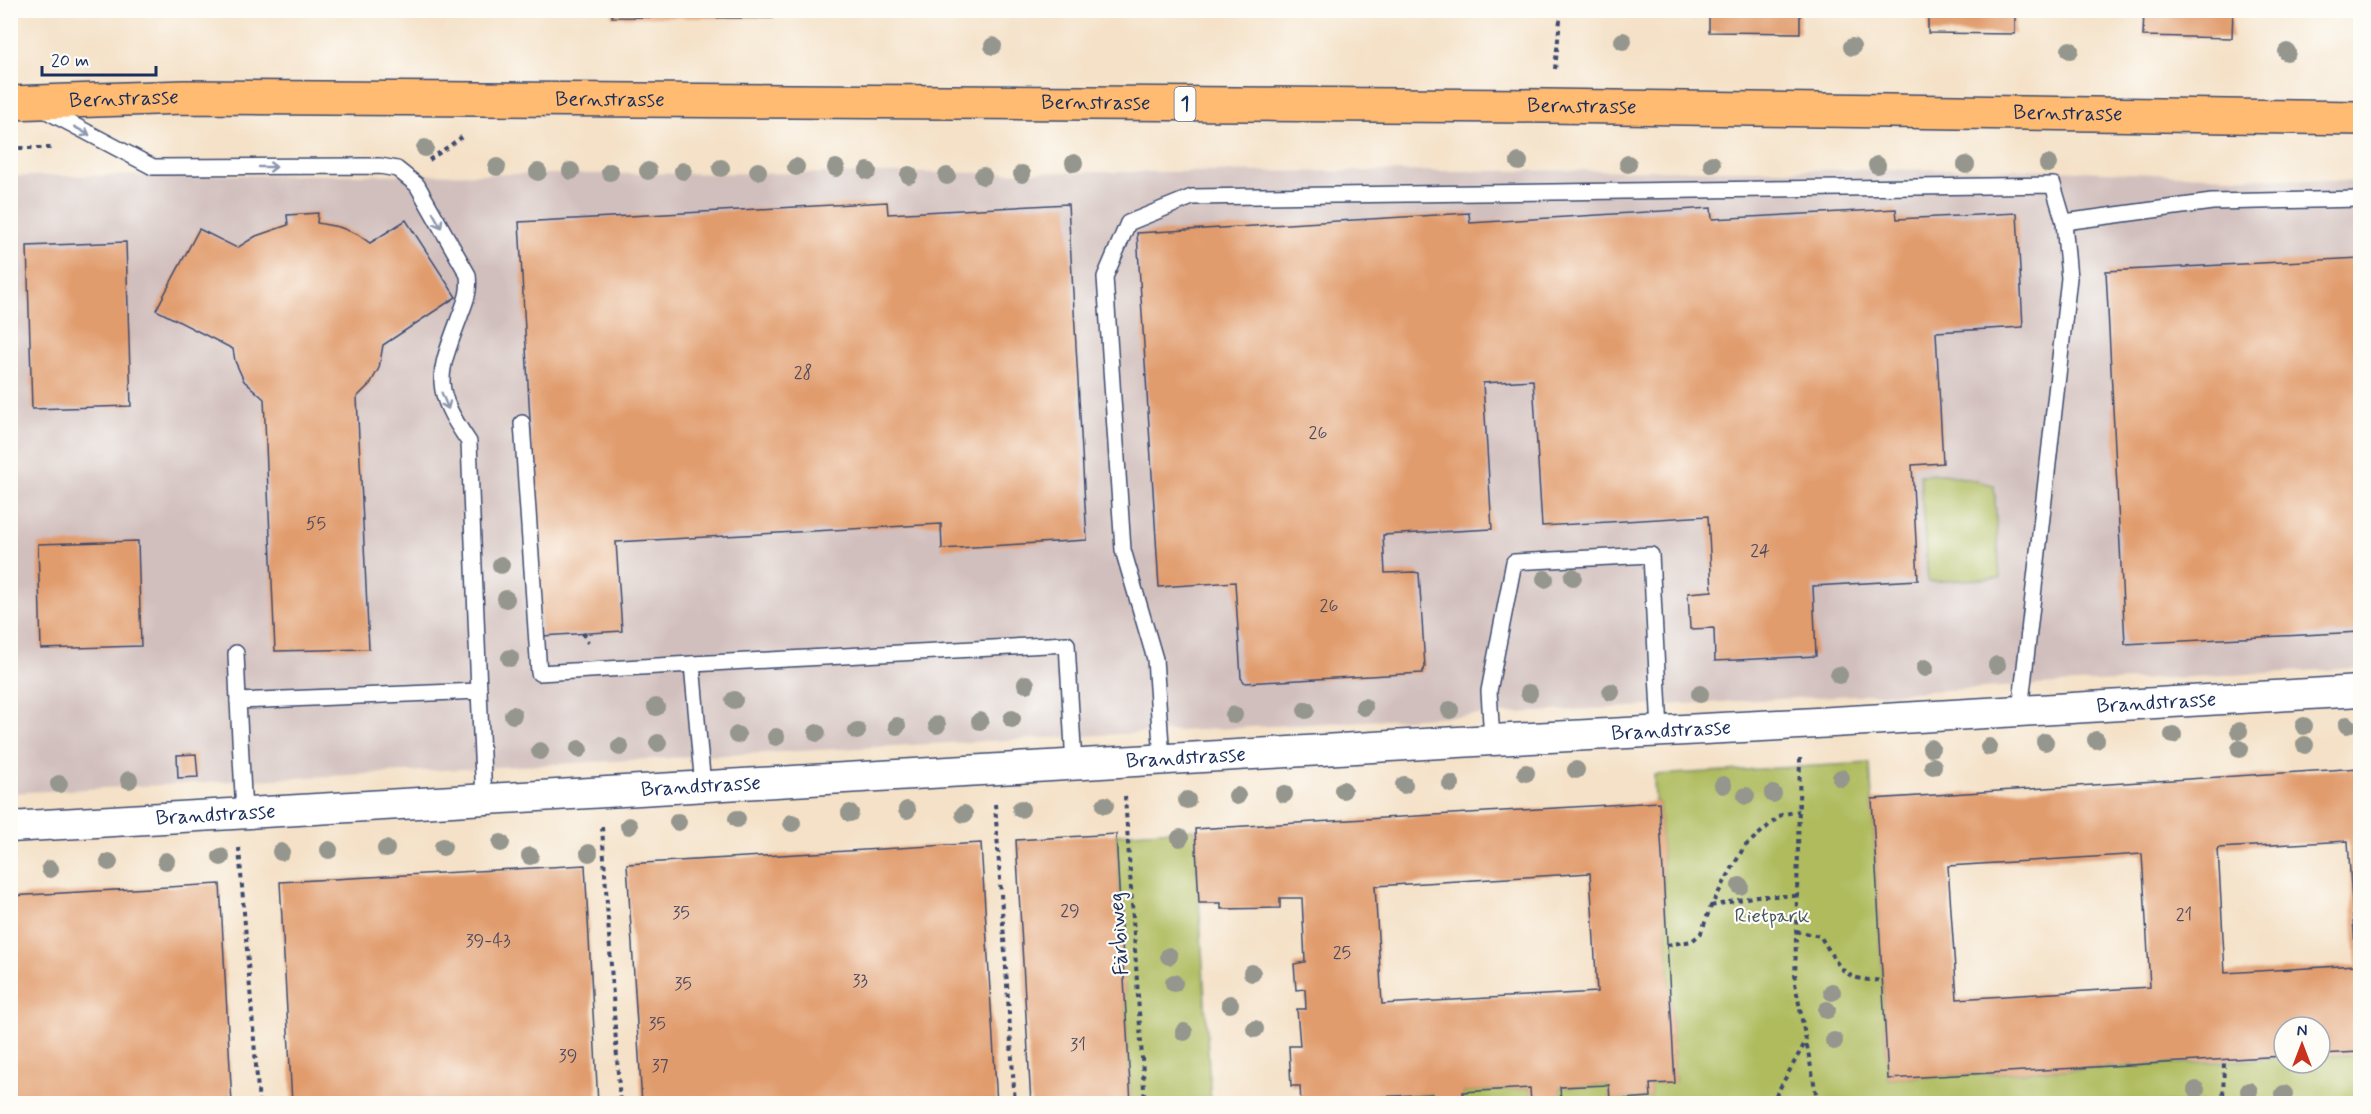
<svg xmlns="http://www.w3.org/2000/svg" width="2371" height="1114" font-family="Mynerve,sans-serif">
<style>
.industrial{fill:#d1bfbd}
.green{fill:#afbb5d;stroke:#65755e;stroke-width:1.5}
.building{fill:#e19c6d;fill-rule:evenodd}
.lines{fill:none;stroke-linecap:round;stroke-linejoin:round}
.service-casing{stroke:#3c4a6e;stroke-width:18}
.minor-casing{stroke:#3c4a6e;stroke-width:33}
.primary-casing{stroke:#3c4a6e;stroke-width:36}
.path{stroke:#3c4a6e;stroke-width:4;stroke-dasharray:4.5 4.5;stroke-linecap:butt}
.service{stroke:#fff;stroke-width:15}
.minor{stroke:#fff;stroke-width:30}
.primary{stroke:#ffbb71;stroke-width:33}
.tree{fill:#95968d}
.oneway{stroke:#8d97ae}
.labels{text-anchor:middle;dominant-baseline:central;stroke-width:4.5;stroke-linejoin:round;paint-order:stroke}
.number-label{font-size:18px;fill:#4c4a62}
.shield{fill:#fdfcf7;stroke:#5f6c8c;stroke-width:1.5}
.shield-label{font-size:20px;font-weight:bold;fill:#1b2f5e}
.street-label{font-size:21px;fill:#1b2f5e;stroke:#fdfcf7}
.park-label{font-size:21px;fill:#47595e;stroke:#fdfcf7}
</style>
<rect width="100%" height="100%" fill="#fdfcf7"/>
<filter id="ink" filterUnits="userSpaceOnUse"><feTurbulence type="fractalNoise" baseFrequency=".0167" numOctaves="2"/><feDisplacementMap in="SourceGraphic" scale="12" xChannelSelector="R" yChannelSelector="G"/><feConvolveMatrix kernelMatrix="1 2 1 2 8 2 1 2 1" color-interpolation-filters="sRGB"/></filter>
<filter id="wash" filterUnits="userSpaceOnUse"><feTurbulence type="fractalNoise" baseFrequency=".008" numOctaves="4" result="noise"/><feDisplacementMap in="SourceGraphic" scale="24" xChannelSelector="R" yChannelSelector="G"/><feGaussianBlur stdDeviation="1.35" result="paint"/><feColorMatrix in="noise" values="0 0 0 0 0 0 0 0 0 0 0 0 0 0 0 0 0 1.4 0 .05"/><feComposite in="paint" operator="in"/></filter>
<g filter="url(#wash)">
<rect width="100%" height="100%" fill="#f4e1c7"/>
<polygon class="industrial" points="2027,169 2360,182 2360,668 11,793 11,176"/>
<g class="green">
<polygon points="1945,474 1994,485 2000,578 1928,582 1920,475"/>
<polygon points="1870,763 1888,1079 2284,1058 2284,1063 2320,1063 2320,1056 2360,1054 2360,1103 1534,1104 1561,1102 1560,1087 1609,1085 1610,1100 1651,1097 1650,1084 1675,1082 1659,802 1655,802 1654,775"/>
<polygon points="1195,829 1211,1103 1131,1103 1116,834"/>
<polygon points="1530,1088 1531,1103 1463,1103 1463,1092"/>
<polygon points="1432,1094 1433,1103 1375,1103 1375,1097"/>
</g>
<g id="blocks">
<g class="building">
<polygon points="612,10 773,10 773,18 612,17"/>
<polygon points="1709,10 1800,10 1800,33 1709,32"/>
<polygon points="1928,10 2015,10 2015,34 1928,33"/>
<polygon points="2144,10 2233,10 2232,38 2143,36"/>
<polygon points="887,202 888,214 1068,204 1087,540 942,549 941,524 616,542 622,631 542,636 519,222"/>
<polygon points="1711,208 1712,219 1896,209 1897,219 2017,213 2023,327 1936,332 1943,463 1912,465 1918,580 1813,586 1816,656 1715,661 1714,628 1690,629 1688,593 1712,591 1708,516 1542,526 1533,380 1483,383 1492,529 1383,535 1385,573 1414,572 1419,573 1425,667 1422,673 1245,683 1241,678 1235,582 1159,587 1137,233 1469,213 1470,223"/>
<polygon points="318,213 317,223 339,227 357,234 370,243 406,220 456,297 383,345 379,368 370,384 357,397 369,649 275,651 264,399 244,381 235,361 233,349 156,310 199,229 237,248 256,236 288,225 287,215"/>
<polygon points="126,242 131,406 32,409 27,246"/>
<polygon points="2360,258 2360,632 2125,644 2106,271"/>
<polygon points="138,541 141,646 41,649 38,544"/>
<polygon points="196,754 198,777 178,778 177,755"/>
<path d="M2360,768V1052L2320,1054V1027H2284V1056L1888,1079L1872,799ZM2348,841L2356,965L2225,973L2218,848ZM2142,854L2150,987L1957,999L1948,866Z"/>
<path d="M1659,802L1675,1083L1650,1084L1651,1097L1610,1100L1609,1085L1560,1087L1561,1102L1534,1104H1531L1530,1088L1463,1092V1104H1433L1432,1094L1375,1097V1104H1301L1300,1086H1291L1289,1046H1300L1297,1009H1306L1305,989L1296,990L1294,964L1305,962L1302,898H1280V908L1221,909V903H1199L1195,829ZM1590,873L1597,992L1382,1004L1375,886Z"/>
<polygon points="1116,834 1131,1104 1031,1104 1016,840"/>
<polygon points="981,843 997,1104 642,1104 627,864"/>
<polygon points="585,865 598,1104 292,1104 280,882"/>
<polygon points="220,884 232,1104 10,1104 10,896"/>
</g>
</g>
</g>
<g filter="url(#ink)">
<use href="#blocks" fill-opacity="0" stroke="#3c4a6e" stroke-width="1.5"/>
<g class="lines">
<g class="service-casing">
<g id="service">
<path d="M41,108L153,167L380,166L397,169L417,185L468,275C470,292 466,300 460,316C438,375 431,387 469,442L479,691"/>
<polyline points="2064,222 2212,202 2360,199"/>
<polyline points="522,423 539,673 692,664 703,787"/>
<polyline points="236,653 238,701"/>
<polyline points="692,664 1067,644 1074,765"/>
<polyline points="1492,740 1489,691 1514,562 1651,555 1660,731"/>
<polyline points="1162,759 1155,659 1123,550 1105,277 1128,223 1192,197 2053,185 2064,222 2069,278 2020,711"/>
<polyline points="244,813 238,701 479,691 484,799"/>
</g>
</g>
<g class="minor-casing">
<g id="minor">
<path id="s1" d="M10,827L1492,740L1799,724L2360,691"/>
</g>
</g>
<g class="primary-casing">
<g id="primary">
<path id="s2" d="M10,103L184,97L1547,106L2360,118"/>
</g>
</g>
<g class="path">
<polyline points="1555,69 1561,10"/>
<polyline points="10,148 55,148"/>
<polyline points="429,160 462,137"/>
<polyline points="583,633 588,643"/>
<polyline points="1800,758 1795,983 1818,1104"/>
<polyline points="1125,796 1145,1104"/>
<polyline points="995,804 1015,1104"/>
<polyline points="602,827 620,1104"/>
<polyline points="239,848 259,1104"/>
<polyline points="1711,906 1757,896 1798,896"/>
<path d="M1796,931L1820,936C1840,967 1842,982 1883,980"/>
<polyline points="1667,945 1692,941 1701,933 1711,906 1744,847 1781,815 1799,811"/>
<polyline points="1145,1097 1154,1104"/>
<polyline points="1771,1104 1806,1041"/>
<polyline points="2223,1104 2224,1060"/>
</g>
<use href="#service" class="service"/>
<use href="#minor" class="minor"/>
<use href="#primary" class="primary"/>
</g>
<g class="tree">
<circle cx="1623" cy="41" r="9"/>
<circle cx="993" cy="46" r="9"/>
<circle cx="1852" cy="47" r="9"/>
<circle cx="2070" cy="50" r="9"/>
<circle cx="2287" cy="52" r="9"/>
<circle cx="425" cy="148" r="9"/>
<circle cx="1519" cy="162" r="9"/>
<circle cx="1074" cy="163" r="9"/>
<circle cx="1628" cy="164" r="9"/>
<circle cx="1712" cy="164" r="9"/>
<circle cx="2048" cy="164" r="9"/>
<circle cx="1877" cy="165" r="9"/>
<circle cx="1966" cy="165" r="9"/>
<circle cx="497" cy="167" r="9"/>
<circle cx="796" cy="167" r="9"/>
<circle cx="721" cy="168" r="9"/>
<circle cx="836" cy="168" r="9"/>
<circle cx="571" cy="171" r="9"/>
<circle cx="648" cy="171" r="9"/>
<circle cx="683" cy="171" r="9"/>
<circle cx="758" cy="171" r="9"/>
<circle cx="868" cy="171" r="9"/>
<circle cx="538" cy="172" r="9"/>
<circle cx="610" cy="172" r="9"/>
<circle cx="1022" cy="174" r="9"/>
<circle cx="909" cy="175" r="9"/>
<circle cx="947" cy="176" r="9"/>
<circle cx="983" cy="176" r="9"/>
<circle cx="501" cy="565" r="9"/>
<circle cx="1573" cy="577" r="9"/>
<circle cx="1545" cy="579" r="9"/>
<circle cx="506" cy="599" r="9"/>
<circle cx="510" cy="658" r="9"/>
<circle cx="1997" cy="665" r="9"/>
<circle cx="1925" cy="668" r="9"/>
<circle cx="1839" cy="675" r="9"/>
<circle cx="1026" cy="684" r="9"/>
<circle cx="1611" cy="692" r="9"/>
<circle cx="1529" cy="693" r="9"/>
<circle cx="1700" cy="694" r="9"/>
<circle cx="734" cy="700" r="9"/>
<circle cx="656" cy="707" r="9"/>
<circle cx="1364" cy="707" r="9"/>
<circle cx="1306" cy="710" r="9"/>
<circle cx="1450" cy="710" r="9"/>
<circle cx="513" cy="715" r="9"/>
<circle cx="1234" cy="715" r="9"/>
<circle cx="1012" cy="719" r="9"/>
<circle cx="980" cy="721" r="9"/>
<circle cx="937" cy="725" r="9"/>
<circle cx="2347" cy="725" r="9"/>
<circle cx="897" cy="726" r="9"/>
<circle cx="2304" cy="726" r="9"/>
<circle cx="857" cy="731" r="9"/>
<circle cx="2239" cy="731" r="9"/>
<circle cx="817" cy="733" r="9"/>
<circle cx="737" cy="735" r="9"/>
<circle cx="2173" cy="735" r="9"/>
<circle cx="776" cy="737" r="9"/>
<circle cx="2096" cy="740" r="9"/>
<circle cx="2045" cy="742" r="9"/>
<circle cx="658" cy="743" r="9"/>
<circle cx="2305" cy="745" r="9"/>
<circle cx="620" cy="747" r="9"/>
<circle cx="1989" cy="747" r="9"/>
<circle cx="1931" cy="748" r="9"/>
<circle cx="579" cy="749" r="9"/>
<circle cx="2240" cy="749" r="9"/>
<circle cx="540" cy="751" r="9"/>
<circle cx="1933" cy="766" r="9"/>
<circle cx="1576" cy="770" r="9"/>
<circle cx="1526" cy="773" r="9"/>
<circle cx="1841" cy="778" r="9"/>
<circle cx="129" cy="780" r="9"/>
<circle cx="59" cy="784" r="9"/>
<circle cx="1451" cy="784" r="9"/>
<circle cx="1404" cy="785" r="9"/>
<circle cx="1723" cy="785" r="9"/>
<circle cx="1343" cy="790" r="9"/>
<circle cx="1284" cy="794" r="9"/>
<circle cx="1773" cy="794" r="9"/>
<circle cx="1237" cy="796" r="9"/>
<circle cx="1746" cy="796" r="9"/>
<circle cx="1187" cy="800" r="9"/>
<circle cx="1105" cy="805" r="9"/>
<circle cx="1021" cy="809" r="9"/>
<circle cx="907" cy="810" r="9"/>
<circle cx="850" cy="813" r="9"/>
<circle cx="964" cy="814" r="9"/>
<circle cx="737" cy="819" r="9"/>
<circle cx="678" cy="822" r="9"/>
<circle cx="792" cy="823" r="9"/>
<circle cx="629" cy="826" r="9"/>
<circle cx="1180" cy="838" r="9"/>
<circle cx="501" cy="843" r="9"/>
<circle cx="443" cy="847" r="9"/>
<circle cx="386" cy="849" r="9"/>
<circle cx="329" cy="850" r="9"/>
<circle cx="281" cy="852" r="9"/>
<circle cx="589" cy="853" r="9"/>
<circle cx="530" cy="856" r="9"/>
<circle cx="221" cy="857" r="9"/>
<circle cx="166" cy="861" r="9"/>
<circle cx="109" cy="862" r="9"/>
<circle cx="50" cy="869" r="9"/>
<circle cx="1740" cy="886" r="9"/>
<circle cx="1169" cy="956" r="9"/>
<circle cx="1252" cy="973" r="9"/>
<circle cx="1174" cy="983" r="9"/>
<circle cx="1832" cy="992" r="9"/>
<circle cx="1230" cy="1004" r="9"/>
<circle cx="1827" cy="1010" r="9"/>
<circle cx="1255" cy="1029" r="9"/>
<circle cx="1184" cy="1032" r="9"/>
<circle cx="1834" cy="1041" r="9"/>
<circle cx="2196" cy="1090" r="9"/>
<circle cx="2249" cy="1091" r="9"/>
<circle cx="2284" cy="1094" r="9"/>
</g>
<defs><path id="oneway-shaft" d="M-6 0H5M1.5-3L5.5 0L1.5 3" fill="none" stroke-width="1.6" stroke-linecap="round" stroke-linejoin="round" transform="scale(1.5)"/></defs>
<g class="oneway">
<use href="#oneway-shaft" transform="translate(82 131) rotate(29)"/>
<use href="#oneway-shaft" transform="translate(268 167)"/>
<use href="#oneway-shaft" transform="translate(437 220) rotate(61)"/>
<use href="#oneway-shaft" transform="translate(445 401) rotate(68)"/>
</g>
</g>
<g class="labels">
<g class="number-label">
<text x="803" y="373">28</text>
<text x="1318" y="433">26</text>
<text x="316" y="524">55</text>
<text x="1760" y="551">24</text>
<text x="1329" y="606">26</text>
<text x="1070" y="911">29</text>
<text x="681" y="913">35</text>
<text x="2184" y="915">21</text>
<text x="488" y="941">39-43</text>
<text x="1342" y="953">25</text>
<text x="860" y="981">33</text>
<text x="683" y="984">35</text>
<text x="657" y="1024">35</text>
<text x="1078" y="1045">31</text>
<text x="568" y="1056">39</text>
<text x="660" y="1066">37</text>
</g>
<rect class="shield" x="1174.5" y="87" width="21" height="34" rx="4.5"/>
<g class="shield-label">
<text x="1185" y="104">1</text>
</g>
<g class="street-label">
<text stroke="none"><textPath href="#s2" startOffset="114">Bernstrasse</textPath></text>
<text stroke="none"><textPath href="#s2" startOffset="600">Bernstrasse</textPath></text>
<text stroke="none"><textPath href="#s2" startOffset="1086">Bernstrasse</textPath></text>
<text stroke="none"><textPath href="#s2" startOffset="1572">Bernstrasse</textPath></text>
<text stroke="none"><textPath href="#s2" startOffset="2058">Bernstrasse</textPath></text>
<text stroke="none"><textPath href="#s1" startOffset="2150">Brandstrasse</textPath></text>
<text stroke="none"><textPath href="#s1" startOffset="1664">Brandstrasse</textPath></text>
<text stroke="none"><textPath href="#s1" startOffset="1178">Brandstrasse</textPath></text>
<text stroke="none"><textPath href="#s1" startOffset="692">Brandstrasse</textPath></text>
<text stroke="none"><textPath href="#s1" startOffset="206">Brandstrasse</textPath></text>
<text transform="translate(1119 934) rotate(-94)">Färbiweg</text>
</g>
<g class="park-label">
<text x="1772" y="916">Rietpark</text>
</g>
</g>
<rect width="2371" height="1114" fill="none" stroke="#fdfcf7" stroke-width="36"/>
<g transform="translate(2302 1045)"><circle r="28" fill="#fdfcf7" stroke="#a3aaba" stroke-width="1.5"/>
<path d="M0-4.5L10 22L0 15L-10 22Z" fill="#c8321e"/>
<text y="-9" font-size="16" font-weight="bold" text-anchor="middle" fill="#1b2f5e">N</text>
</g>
<path d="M42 66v9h114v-9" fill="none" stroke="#1b2f5e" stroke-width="3"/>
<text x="51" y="66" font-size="18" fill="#1b2f5e" stroke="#fdfcf7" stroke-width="4.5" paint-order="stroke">20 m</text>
</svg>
